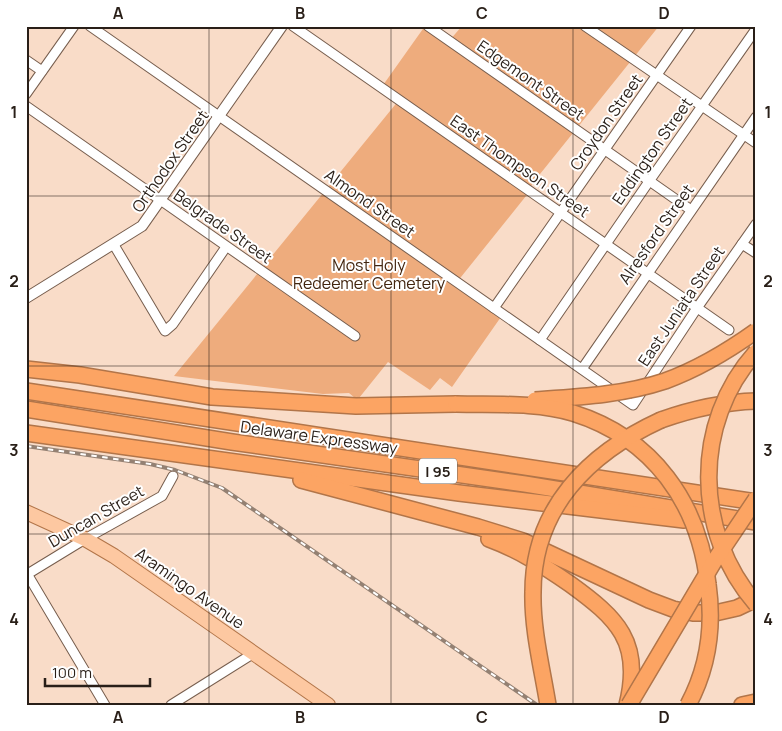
<svg xmlns="http://www.w3.org/2000/svg" width="782" height="731" font-family="Manrope,sans-serif">
<style>
.green{fill:#eeac7d}
.lines{fill:none;stroke-linecap:round;stroke-linejoin:round}
.minor-casing{stroke:#775e4e;stroke-width:11}
.tertiary-casing{stroke:#775e4e;stroke-width:12}
.primary-casing{stroke:#b27549;stroke-width:16}
.motorway-casing{stroke:#b27549;stroke-width:18}
.minor{stroke:#fff;stroke-width:9}
.tertiary{stroke:#fff;stroke-width:10}
.primary{stroke:#fdc8a1;stroke-width:14}
.motorway{stroke:#fca463;stroke-width:15}
.rail-casing{stroke:#948173;stroke-width:4}
.rail{stroke:#fff;stroke-width:2;stroke-dasharray:5.5;stroke-linecap:butt}
.motorway-bridge-casing{stroke:#b27549;stroke-width:18;stroke-linecap:butt}
.motorway-bridge{stroke:#fca463;stroke-width:15}
.grid{fill:none;stroke:#291f18;stroke-width:1;stroke-opacity:0.55}
.labels{text-anchor:middle;dominant-baseline:central;stroke-width:4;stroke-linejoin:round;paint-order:stroke}
.shield{fill:#fff;stroke:#69625d;stroke-width:1}
.shield-label{font-size:15px;font-weight:bold;fill:#291f18}
.street-label{font-size:16px;fill:#291f18;stroke:#fff}
.park-label{font-size:16px;fill:#42250f;stroke:#fff}
.neatline{fill:none;stroke:#291f18;stroke-width:2}
.grid-label{font-size:16px;text-anchor:middle;font-weight:bold;fill:#291f18}
</style>
<rect width="100%" height="100%" fill="#f9dcc8"/>
<polygon class="green" points="425,26 449,41 462,26 659,26 532,184 530,191 457,282 503,314 452,387 440,378 430,390 388,362 359,398 355,398 349,393 323,394 174,376 399,100 381,88"/>
<g class="lines">
<g class="minor-casing">
<g id="minor">
<polyline points="90,26 633,405 697,308 756,224"/>
<polyline points="293,26 729,330"/>
<polyline points="428,26 691,210"/>
<polyline points="585,26 756,143"/>
<polyline points="26,60 42,71"/>
<polyline points="26,94 74,26"/>
<polyline points="26,106 355,336"/>
<polyline points="742,244 756,253"/>
<polyline points="114,245 165,331 173,324 226,247"/>
<polyline points="494,308 691,26"/>
<polyline points="540,340 650,180 756,29"/>
<polyline points="582,369 756,117"/>
<polyline points="26,572 105,705"/>
<polyline points="26,575 85,539 162,496 173,476"/>
<polyline points="171,705 254,653"/>
</g>
</g>
<g class="tertiary-casing">
<polyline id="tertiary" points="26,298 142,226 282,26"/>
</g>
<g class="primary-casing">
<polyline id="primary" points="26,512 85,539 114,556 328,705"/>
</g>
<g class="motorway-casing">
<g id="motorway">
<polyline points="26,369 80,375 212,397 356,406 456,404"/>
<polyline points="26,391 756,502"/>
<polyline points="26,409 232,442 525,484 756,522"/>
<path d="M661,420C692,409 723,402 756,401"/>
<polyline points="26,433 459,493 684,520"/>
<polyline points="301,480 478,527 523,541 649,600 673,609 693,613 715,613 737,608 756,599"/>
<path d="M489,539C519,550 544,566 570,584C617,618 643,642 627,705"/>
<polyline points="742,705 756,702"/>
</g>
</g>
<use href="#minor" class="minor"/>
<use href="#tertiary" class="tertiary"/>
<use href="#primary" class="primary"/>
<use href="#motorway" class="motorway"/>
<g class="rail-casing">
<polyline id="rail" points="26,446 150,464 175,470 222,488 537,705"/>
</g>
<use href="#rail" class="rail"/>
<g class="motorway-bridge-casing">
<g id="motorway-bridge">
<path d="M756,352C692,423 694,533 756,604"/>
<path d="M535,400C579,397 623,395 665,381C698,369 728,351 756,331"/>
<path d="M456,404C495,405 536,402 573,413C653,438 699,503 708,584C714,627 709,666 688,705"/>
<path d="M548,705C542,668 532,629 533,592C533,508 589,453 661,420"/>
<polyline points="629,705 715,560 756,499"/>
</g>
</g>
<use href="#motorway-bridge" class="motorway-bridge"/>
</g>
<path class="grid" d="M209,26V705M391,26V705M573,26V705M26,196H756M26,366H756M26,534H756"/>
<g class="labels">
<rect class="shield" x="419" y="458.5" width="38" height="25" rx="4"/>
<g class="shield-label">
<text x="438" y="471">I 95</text>
</g>
<g class="street-label">
<text transform="translate(531 80) rotate(35)">Edgemont Street</text>
<text transform="translate(606 122) rotate(-55)">Croydon Street</text>
<text transform="translate(652 151) rotate(-55)">Eddington Street</text>
<text transform="translate(170 161) rotate(-55)">Orthodox Street</text>
<text transform="translate(520 166) rotate(35)">East Thompson Street</text>
<text transform="translate(370 203) rotate(35)">Almond Street</text>
<text transform="translate(223 226) rotate(35)">Belgrade Street</text>
<text transform="translate(656 234) rotate(-55)">Alresford Street</text>
<text transform="translate(681 306) rotate(-56)">East Juniata Street</text>
<text transform="translate(319 437) rotate(8)">Delaware Expressway</text>
<text transform="translate(96 516) rotate(-30)">Duncan Street</text>
<text transform="translate(190 588) rotate(35)">Aramingo Avenue</text>
</g>
<g class="park-label">
<text x="369" y="265">Most Holy<tspan x="369" dy="18">Redeemer Cemetery</tspan></text>
</g>
</g>
<rect width="782" height="731" fill="none" stroke="#ffffff" stroke-width="55"/>
<path d="M45 678v8h105v-8" fill="none" stroke="#291f18" stroke-width="2.5"/>
<text x="52" y="678" font-size="15" fill="#291f18" stroke="#ffffff" stroke-width="4" paint-order="stroke">100 m</text>
<rect x="28" y="28" width="726" height="676" class="neatline"/>
<g class="grid-label">
<text x="118" y="19">A</text>
<text x="300" y="19">B</text>
<text x="482" y="19">C</text>
<text x="664" y="19">D</text>
<text x="14" y="118">1</text>
<text x="768" y="118">1</text>
<text x="14" y="287">2</text>
<text x="768" y="287">2</text>
<text x="14" y="456">3</text>
<text x="768" y="456">3</text>
<text x="14" y="625">4</text>
<text x="768" y="625">4</text>
<text x="118" y="723">A</text>
<text x="300" y="723">B</text>
<text x="482" y="723">C</text>
<text x="664" y="723">D</text>
</g>
</svg>
